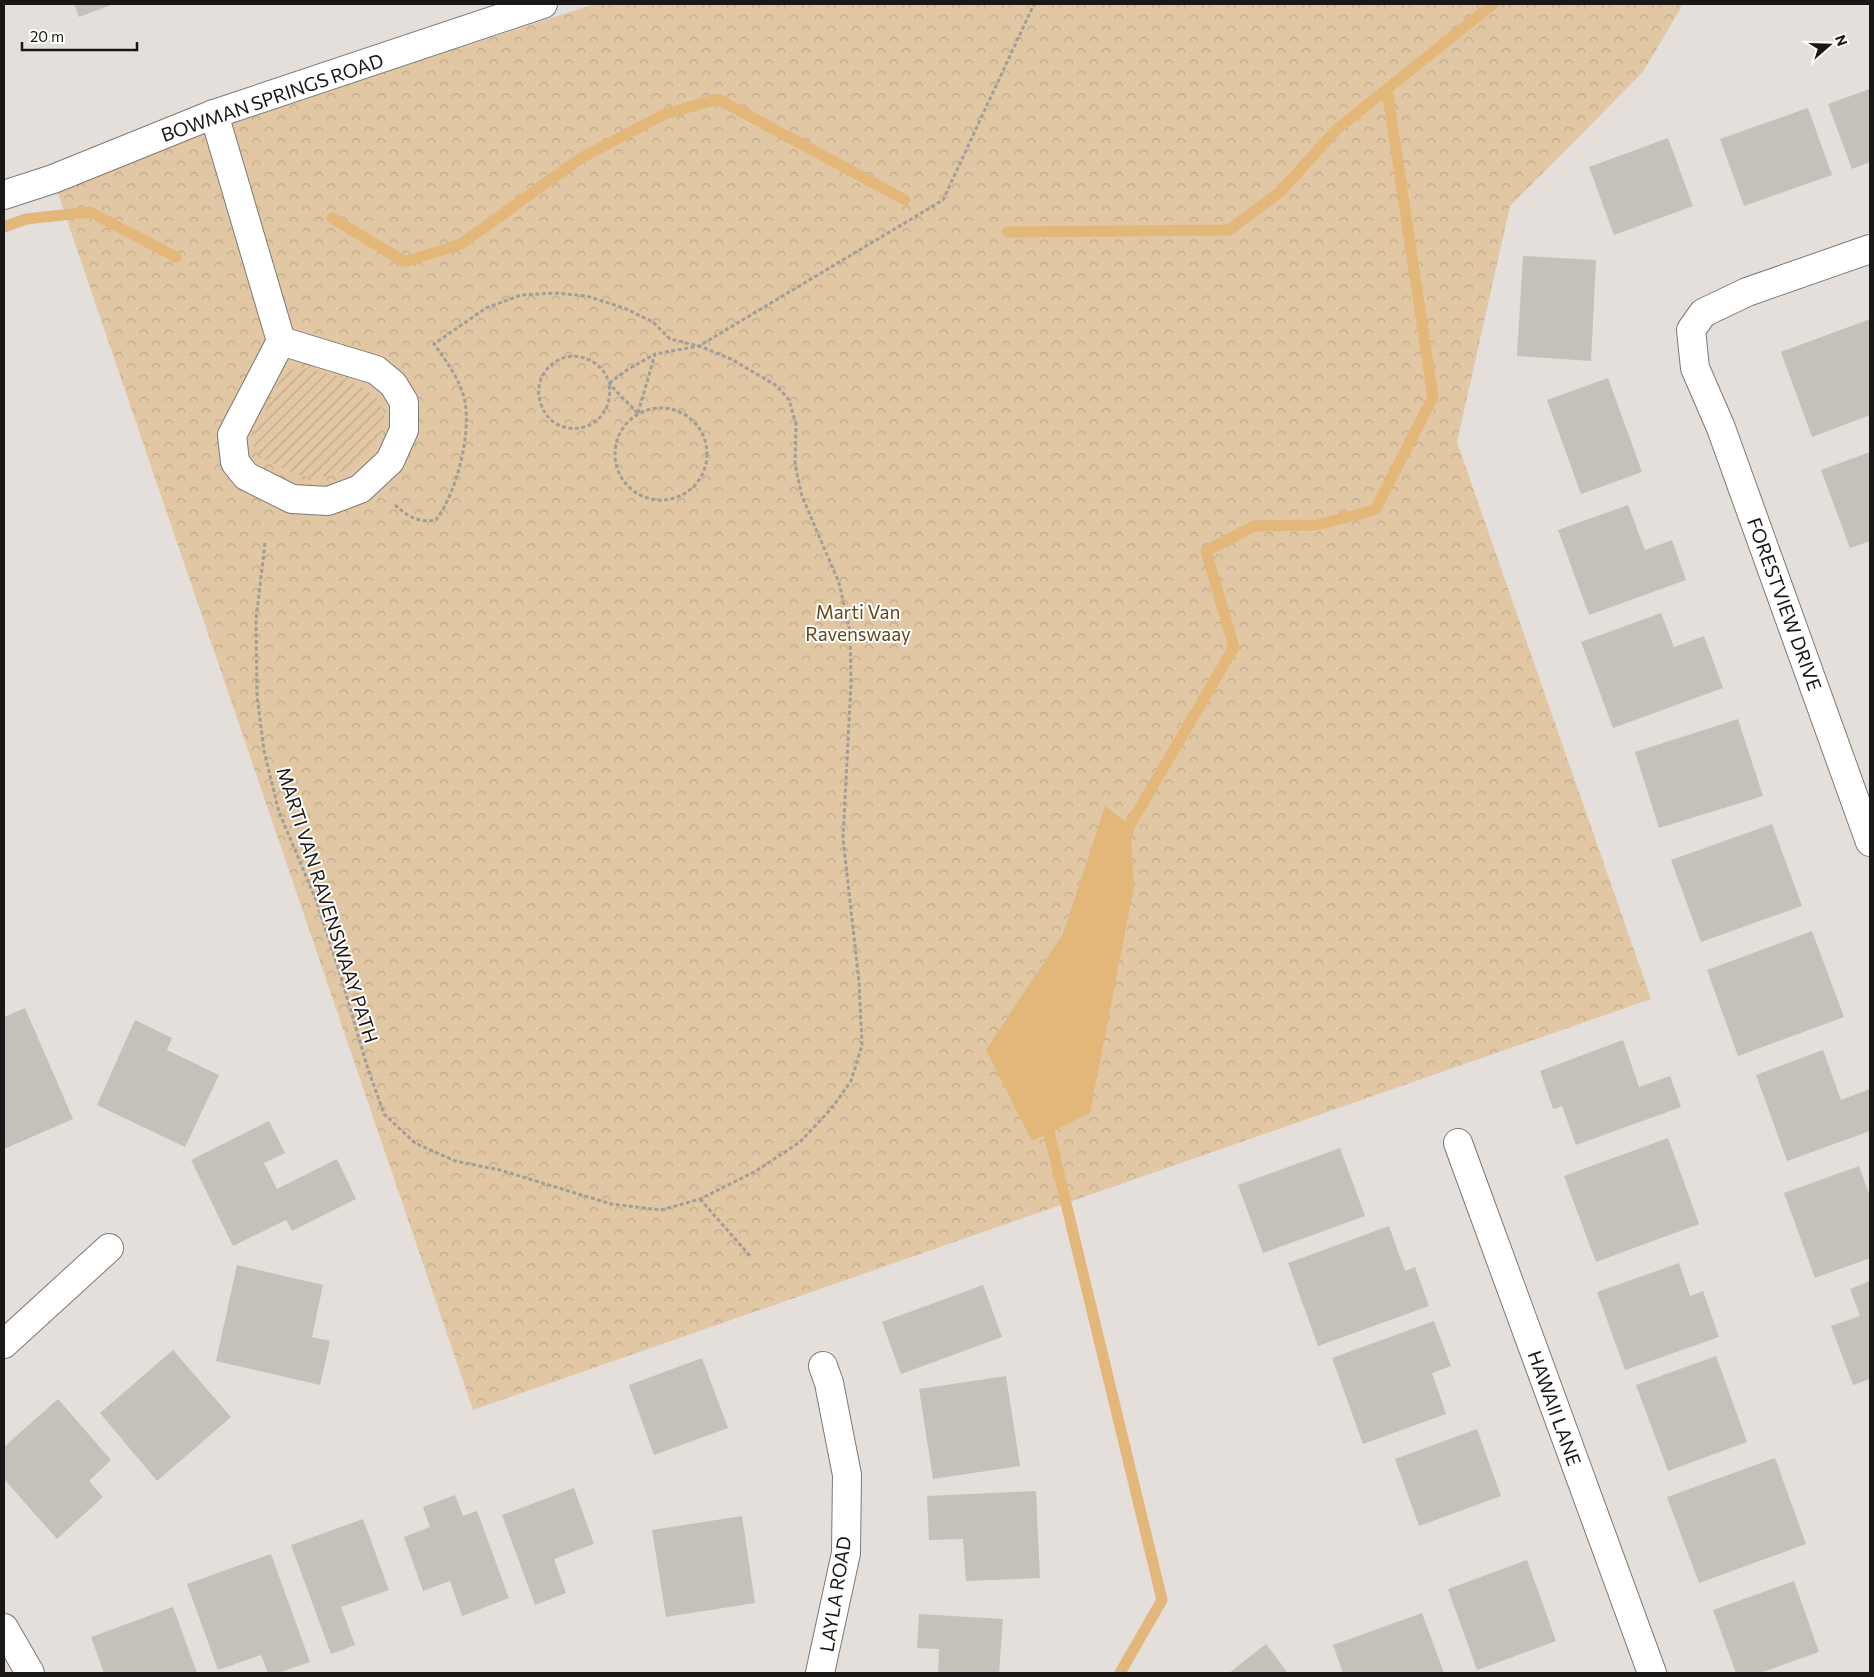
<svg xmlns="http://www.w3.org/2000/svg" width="1874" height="1677" font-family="Commissioner,sans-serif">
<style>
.park{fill:url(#park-crowns)}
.garden{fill:url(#garden-furrows)}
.water{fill:#e2b779}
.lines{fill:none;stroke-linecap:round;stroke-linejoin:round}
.stream{stroke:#e2b779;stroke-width:11}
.building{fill:#c4c0ba}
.minor-casing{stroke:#7d7973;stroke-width:30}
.path{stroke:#a19e9a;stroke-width:3;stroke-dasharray:4 2.5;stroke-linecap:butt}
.minor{stroke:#fff;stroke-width:28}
.labels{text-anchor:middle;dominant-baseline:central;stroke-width:4;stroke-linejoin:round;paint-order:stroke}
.street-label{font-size:19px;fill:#191816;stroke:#fff}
.park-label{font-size:19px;fill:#644718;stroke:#fff}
</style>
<defs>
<pattern id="park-crowns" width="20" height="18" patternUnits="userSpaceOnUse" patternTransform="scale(1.25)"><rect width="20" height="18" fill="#e1c7a3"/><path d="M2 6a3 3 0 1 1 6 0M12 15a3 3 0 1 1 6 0" fill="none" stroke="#c0aa8c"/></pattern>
<pattern id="garden-furrows" width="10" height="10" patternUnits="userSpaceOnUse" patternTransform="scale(1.25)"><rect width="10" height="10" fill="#e1c7a3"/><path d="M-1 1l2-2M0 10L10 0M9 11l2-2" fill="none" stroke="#c0aa8c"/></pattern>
</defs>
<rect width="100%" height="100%" fill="#e4dfda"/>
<polygon class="park" points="595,4 1683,4 1643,72 1510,206 1457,442 1651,999 473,1410 53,179"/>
<path class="garden" d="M300,367C327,373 356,378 376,398C398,421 370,456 350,468C341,473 327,477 317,477C300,478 285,470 270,462C258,456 250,446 255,432L283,373Z"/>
<polygon class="water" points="1105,806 1130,825 1134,886 1090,1113 1032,1141 986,1050 1063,934"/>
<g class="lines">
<g class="stream">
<polyline points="332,218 405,262 461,244 581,158 665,114 718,99 905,200"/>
<polyline points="4,227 26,219 90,212 176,257"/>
<polyline points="1008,232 1229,230 1280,192 1337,129 1493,4"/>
<polyline points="1126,838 1130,825 1234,647 1206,551 1254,526 1316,525 1375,510 1433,397 1387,89"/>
<polyline points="1044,1120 1049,1133 1162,1600 1120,1673"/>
</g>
</g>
<g class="building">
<polygon points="74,4 114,4 79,17"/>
<polygon points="1870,89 1870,162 1852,169 1828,104"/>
<polygon points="1808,108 1832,175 1744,206 1720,139"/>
<polygon points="1668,138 1693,206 1614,235 1589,167"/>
<polygon points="1523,256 1596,260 1591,361 1517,356"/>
<polygon points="1870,319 1870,415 1812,437 1781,352"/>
<polygon points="1608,378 1642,472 1581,494 1547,400"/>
<polygon points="1870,452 1870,541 1850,548 1821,470"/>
<polygon points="1628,505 1645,550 1672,540 1686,580 1589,615 1558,530"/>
<polygon points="1661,613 1674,647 1704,636 1723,688 1613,728 1581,642"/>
<polygon points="1738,719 1763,796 1659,828 1635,752"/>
<polygon points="1772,824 1802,906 1701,942 1671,860"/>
<polygon points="1812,931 1844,1017 1738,1056 1707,970"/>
<polygon points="25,1008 73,1119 4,1149 4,1017"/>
<polygon points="135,1020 172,1038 167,1050 219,1075 185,1147 97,1105"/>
<polygon points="1623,1040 1639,1087 1670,1076 1681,1107 1576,1145 1562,1106 1553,1109 1540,1071"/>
<polygon points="1823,1050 1841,1100 1870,1089 1870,1131 1787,1161 1756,1075"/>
<polygon points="269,1121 285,1153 264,1163 277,1189 337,1159 356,1199 292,1231 286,1220 233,1246 191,1160"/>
<polygon points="1668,1138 1699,1224 1596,1262 1564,1176"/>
<polygon points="1340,1148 1365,1216 1263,1253 1238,1185"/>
<polygon points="1859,1166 1870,1197 1870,1258 1815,1278 1784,1193"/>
<polygon points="1389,1226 1405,1271 1415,1267 1429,1306 1318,1346 1288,1263"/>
<polygon points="1679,1263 1690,1296 1703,1291 1719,1337 1625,1370 1597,1292"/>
<polygon points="237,1265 323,1285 312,1337 330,1341 320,1385 216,1361"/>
<polygon points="1870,1281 1870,1379 1853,1385 1831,1326 1860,1316 1850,1289"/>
<polygon points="983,1285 1002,1337 901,1374 882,1322"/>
<polygon points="1434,1321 1451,1366 1432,1373 1446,1414 1363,1444 1332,1358"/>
<polygon points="173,1350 231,1417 157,1481 100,1413"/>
<polygon points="1716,1356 1747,1442 1668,1471 1636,1385"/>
<polygon points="702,1358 728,1428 654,1455 629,1385"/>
<polygon points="1006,1376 1020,1466 933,1479 919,1389"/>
<polygon points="58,1399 111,1460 89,1481 103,1497 57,1539 4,1479 4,1447"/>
<polygon points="1477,1429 1501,1496 1419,1526 1395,1459"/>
<polygon points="1775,1458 1806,1544 1699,1583 1667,1497"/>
<polygon points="574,1488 594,1544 554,1559 566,1593 535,1605 502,1515"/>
<polygon points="1036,1491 1040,1578 966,1581 963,1539 929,1540 927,1496"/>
<polygon points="455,1495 463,1516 477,1511 509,1598 462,1616 450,1581 423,1591 404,1537 430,1527 423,1507"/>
<polygon points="742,1516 755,1603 666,1617 652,1530"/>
<polygon points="363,1519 389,1590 341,1607 355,1645 331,1654 291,1545"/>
<polygon points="271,1554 310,1662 278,1673 268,1673 261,1655 218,1670 187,1584"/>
<polygon points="1527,1560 1556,1641 1477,1670 1448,1589"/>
<polygon points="1794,1581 1819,1652 1760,1673 1736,1673 1713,1610"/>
<polygon points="173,1607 197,1673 104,1673 91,1637"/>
<polygon points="1422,1613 1444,1673 1343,1673 1333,1645"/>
<polygon points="919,1614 1003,1619 999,1673 938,1673 939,1649 917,1648"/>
<polygon points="1266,1644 1288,1673 1229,1673"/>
</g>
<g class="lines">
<g class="minor-casing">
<g id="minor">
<polyline points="214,114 281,341 232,435 235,462 246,476 292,499 328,501 360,489 390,461 404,430 404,402 393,384 376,370 281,341"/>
<polyline points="4,195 53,179 214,114 543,4"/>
<polyline points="1870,249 1747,292 1703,313 1691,330 1695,368 1721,428 1870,842"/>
<polyline points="1458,1143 1652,1673"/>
<polyline points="4,1344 109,1248"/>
<polyline points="4,1628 30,1673"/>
<polyline points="820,1673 846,1553 847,1475 829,1383 823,1366"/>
</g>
</g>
<g class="path">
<circle cx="661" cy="454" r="46"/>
<polyline points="638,413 655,354 699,346 943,200 1034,4"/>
<path d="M638,413C629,404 619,395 611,385C608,381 607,376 604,372C591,355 567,350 550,366C542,373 537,386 539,397C548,446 617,435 609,383L627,370L655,354"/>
<path d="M265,543L256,619L257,695L264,751L279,812L316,900L341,977L367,1066L384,1114L415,1143L455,1161L500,1170L611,1204L661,1210L700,1199L756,1171L800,1142L831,1109L851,1081L862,1045L859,982L843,838L851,683L850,631L839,583L802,496L795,465L796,424L789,400L777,386L731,359L699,346L670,339L653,322L624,308L587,296L555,293L521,295L486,308L434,344C447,362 461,381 465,402C471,437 456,493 436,520C417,523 407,516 394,504"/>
<polyline points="700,1199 751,1257"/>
</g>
<use href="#minor" class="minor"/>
</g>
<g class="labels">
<g class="street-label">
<text transform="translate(272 97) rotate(-19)">BOWMAN SPRINGS ROAD</text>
<text transform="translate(1785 604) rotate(70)">FORESTVIEW DRIVE</text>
<text transform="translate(328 905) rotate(72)">MARTI VAN RAVENSWAAY PATH</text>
<text transform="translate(1555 1408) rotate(70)">HAWAII LANE</text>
<text transform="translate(835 1594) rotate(-81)">LAYLA ROAD</text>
</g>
<g class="park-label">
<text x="858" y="611">Marti Van<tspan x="858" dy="22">Ravenswaay</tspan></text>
</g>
</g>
<rect width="1874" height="1677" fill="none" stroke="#191816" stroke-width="10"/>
<g transform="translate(1829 45) rotate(70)" stroke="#ffffff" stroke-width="4" paint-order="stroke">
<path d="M0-4L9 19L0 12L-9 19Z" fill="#191816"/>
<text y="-8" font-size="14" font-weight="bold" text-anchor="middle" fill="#191816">N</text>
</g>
<path d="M22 42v8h115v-8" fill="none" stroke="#191816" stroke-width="2.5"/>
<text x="30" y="42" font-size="15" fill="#191816" stroke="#ffffff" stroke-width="4" paint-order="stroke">20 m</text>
</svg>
